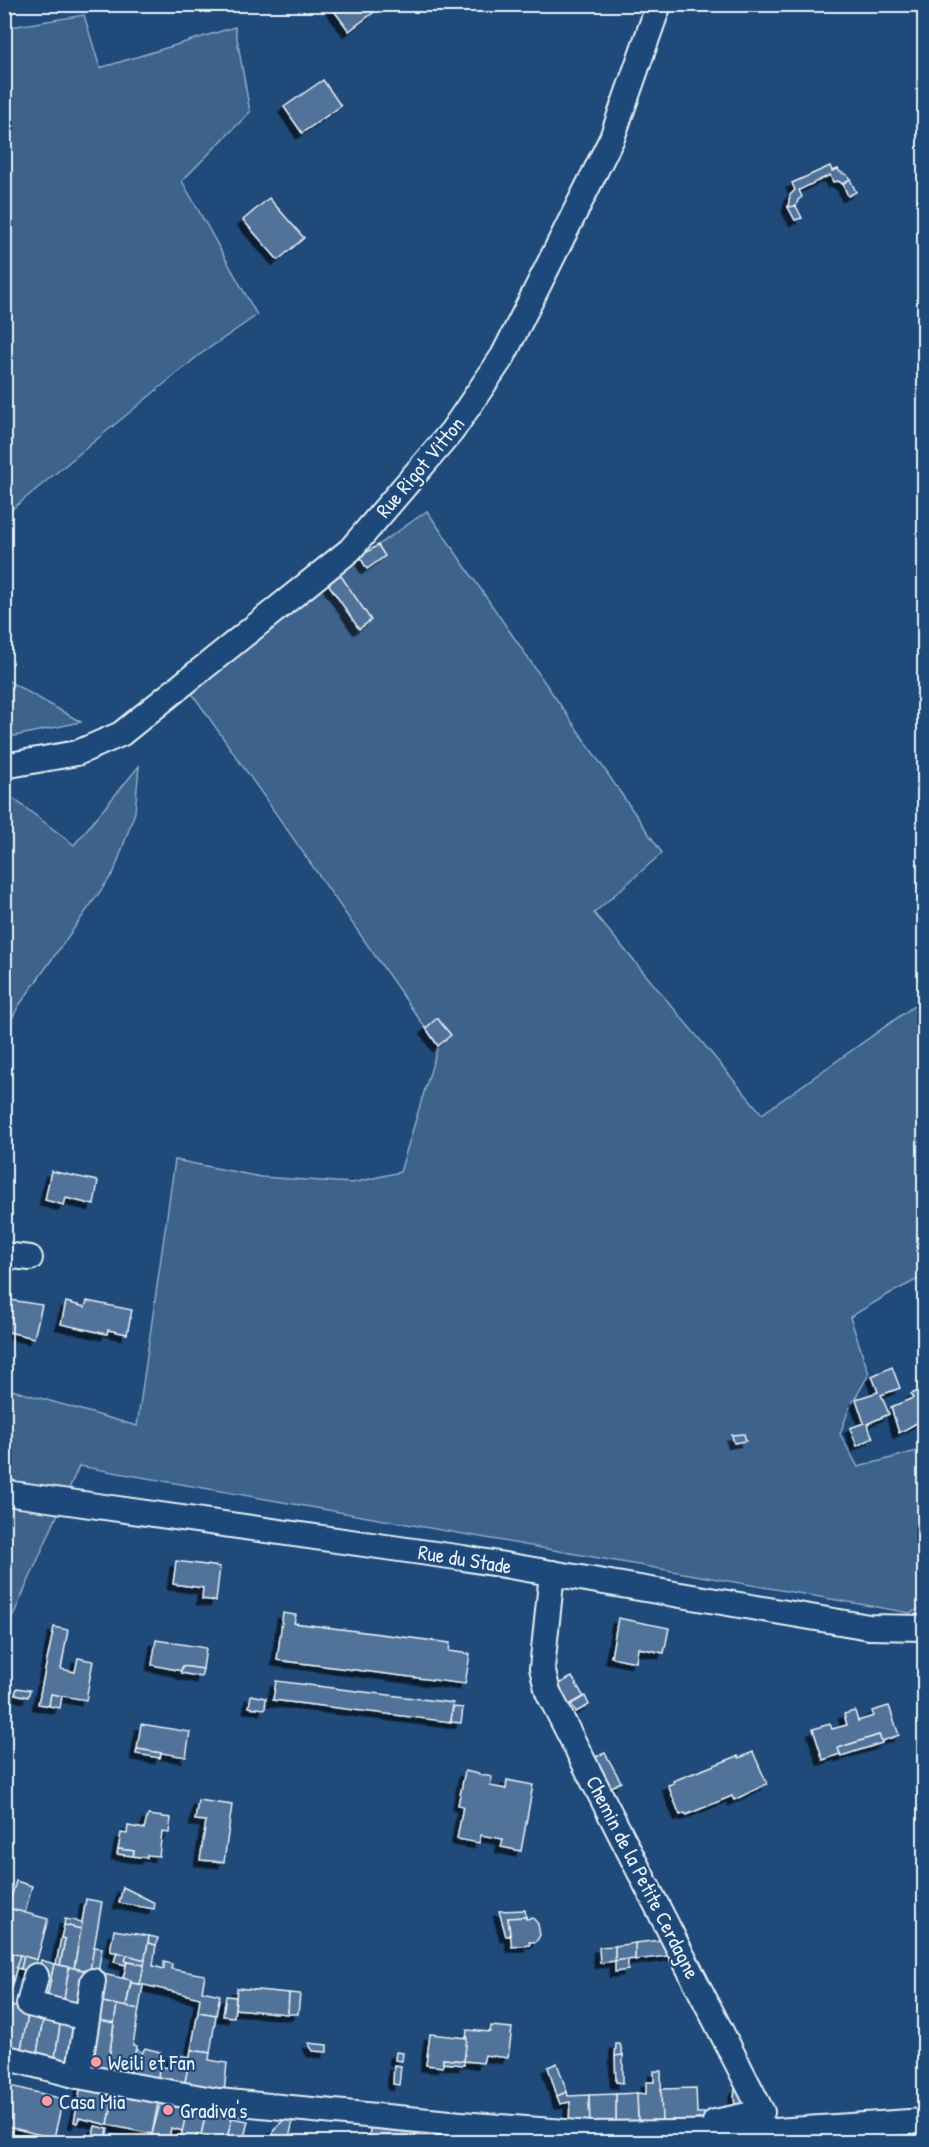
<svg xmlns="http://www.w3.org/2000/svg" width="929" height="2147" font-family="'Patrick Hand',sans-serif">
<style>
.green{fill:#3c628c;stroke:#92aac2;stroke-width:1.5}
.building{fill:#517399;stroke:#e8f1f8;stroke-width:1.5;filter:url(#shadow)}
.lines{fill:none;stroke-linecap:round;stroke-linejoin:round}
.minor-casing{stroke:#e8f1f8;stroke-width:28}
.minor{stroke:#1f4a7a;stroke-width:24}
.poi-dot{fill:#ff9aa2;stroke:#1f4a7a;stroke-width:2}
.labels{text-anchor:middle;dominant-baseline:central;stroke-width:4.5;stroke-linejoin:round;paint-order:stroke}
.street-label{font-size:21px;fill:#e8f1f8;stroke:#1f4a7a}
.poi-label{font-size:21px;fill:#e8f1f8;stroke:#1f4a7a;text-anchor:start}
</style>
<defs>
<filter id="shadow"><feDropShadow dx="-5.5" dy="5.5" stdDeviation="0" flood-color="#0009"/></filter>
</defs>
<rect width="100%" height="100%" fill="#1f4a7a"/>
<filter id="ink" filterUnits="userSpaceOnUse"><feTurbulence type="fractalNoise" baseFrequency=".0167" numOctaves="2"/><feDisplacementMap in="SourceGraphic" scale="12" xChannelSelector="R" yChannelSelector="G"/><feConvolveMatrix kernelMatrix="1 2 1 2 8 2 1 2 1" color-interpolation-filters="sRGB"/></filter>
<g filter="url(#ink)">
<g class="green">
<polygon points="84,15 100,68 235,27 250,112 182,181 257,315 198,356 5,515 5,28"/>
<polygon points="427,511 662,853 594,913 762,1114 924,999 924,1276 887,1295 850,1317 869,1374 849,1409 840,1434 858,1467 924,1449 924,1607 910,1613 79,1466 5,1634 5,1388 137,1426 175,1160 261,1177 352,1183 400,1172 438,1046 191,692 328,580"/>
<polygon points="4,679 5,679 81,722 5,738"/>
<polygon points="139,766 135,812 114,872 18,1007 5,1032 5,801 10,796 74,845"/>
</g>
<g class="building">
<polygon points="329,4 368,4 374,12 349,31"/>
<polygon points="323,80 341,106 302,133 284,107"/>
<polygon points="830,166 832,171 838,169 840,172 847,175 850,179 843,184 838,181 833,182 830,175 799,190 802,197 798,200 796,206 788,207 790,195 795,190 792,183"/>
<polygon points="850,179 856,192 848,196 843,184"/>
<polygon points="269,198 304,238 278,260 243,220"/>
<polygon points="796,206 802,218 795,220 788,207"/>
<polygon points="378,545 385,556 367,569 360,557"/>
<polygon points="339,573 371,620 359,629 327,582"/>
<polygon points="437,1018 451,1035 438,1046 426,1028"/>
<polygon points="51,1171 98,1181 94,1205 66,1198 64,1205 45,1200"/>
<polygon points="4,1299 42,1305 34,1338 4,1331"/>
<polygon points="87,1301 132,1310 127,1334 108,1330 107,1334 61,1324 66,1302 85,1307"/>
<polygon points="892,1367 900,1388 881,1395 889,1414 867,1424 873,1438 857,1446 850,1428 864,1423 856,1399 878,1392 872,1376"/>
<polygon points="916,1392 918,1396 924,1393 924,1419 899,1433 891,1407 913,1398 911,1394"/>
<polygon points="744,1434 746,1441 734,1443 732,1435"/>
<polygon points="176,1561 220,1567 216,1601 202,1599 203,1588 173,1584"/>
<polygon points="283,1613 296,1615 294,1623 450,1643 449,1651 470,1654 465,1684 277,1660"/>
<polygon points="618,1618 669,1628 664,1653 638,1648 636,1662 611,1657"/>
<polygon points="54,1627 68,1630 61,1669 75,1672 78,1658 93,1661 86,1700 51,1694 49,1706 38,1704"/>
<polygon points="156,1640 206,1648 203,1669 182,1666 182,1671 152,1665"/>
<polygon points="182,1666 203,1669 201,1677 181,1673"/>
<polygon points="572,1677 584,1697 564,1708 554,1686"/>
<polygon points="276,1681 453,1703 451,1722 273,1700"/>
<polygon points="17,1688 30,1690 28,1697 15,1694"/>
<polygon points="51,1694 62,1696 60,1708 49,1706"/>
<polygon points="251,1695 266,1698 265,1709 249,1707"/>
<polygon points="585,1696 589,1705 576,1712 571,1704"/>
<polygon points="889,1706 899,1735 882,1741 879,1735 838,1748 840,1754 823,1760 813,1729 830,1724 832,1729 847,1725 844,1714 855,1711 858,1721 874,1716 872,1711"/>
<polygon points="453,1707 463,1708 461,1723 451,1722"/>
<polygon points="141,1724 190,1732 186,1757 137,1749"/>
<polygon points="879,1735 882,1743 841,1756 838,1748"/>
<polygon points="137,1749 161,1753 160,1758 136,1754"/>
<polygon points="753,1752 767,1784 734,1800 732,1796 686,1815 685,1813 680,1815 668,1785 674,1783 673,1781 738,1756 739,1758"/>
<polygon points="605,1753 621,1782 606,1790 591,1759"/>
<polygon points="465,1771 492,1777 490,1786 506,1789 507,1780 533,1785 521,1851 501,1847 503,1839 481,1835 479,1843 457,1839 463,1806 458,1805"/>
<polygon points="198,1800 232,1805 224,1862 200,1860 206,1821 195,1820"/>
<polygon points="148,1815 171,1818 169,1833 162,1832 159,1856 147,1855 147,1858 133,1856 134,1851 118,1849 121,1833 127,1834 128,1826 144,1829"/>
<polygon points="118,1849 134,1851 133,1856 117,1854"/>
<polygon points="16,1881 32,1886 25,1913 8,1908"/>
<polygon points="123,1887 155,1903 154,1909 119,1903"/>
<polygon points="86,1899 102,1902 90,1971 74,1968"/>
<polygon points="8,1908 48,1919 37,1960 4,1952 4,1921"/>
<polygon points="525,1910 526,1917 508,1918 510,1936 506,1936 499,1911"/>
<polygon points="526,1917 526,1919 533,1918 538,1924 540,1935 536,1942 529,1942 530,1945 512,1947 508,1918"/>
<polygon points="65,1919 82,1922 81,1929 64,1925"/>
<polygon points="64,1925 81,1929 74,1968 60,1965 65,1939 61,1938"/>
<polygon points="114,1930 149,1936 145,1960 110,1951"/>
<polygon points="149,1936 158,1938 156,1945 148,1943"/>
<polygon points="61,1938 65,1939 60,1965 56,1964"/>
<polygon points="669,1939 676,1955 635,1960 635,1943"/>
<polygon points="148,1943 156,1945 153,1966 164,1969 164,1962 172,1964 171,1969 205,1975 202,1991 220,1995 216,2015 198,2012 200,1998 140,1984"/>
<polygon points="635,1943 635,1959 615,1961 615,1946"/>
<polygon points="615,1946 615,1961 600,1963 599,1947"/>
<polygon points="94,1947 102,1948 98,1973 90,1971"/>
<polygon points="4,1952 20,1955 8,2000 4,1999"/>
<polygon points="117,1952 127,1955 126,1965 114,1962"/>
<polygon points="20,1955 24,1956 21,1969 16,1968"/>
<polygon points="127,1955 145,1960 144,1965 125,1961"/>
<polygon points="24,1956 37,1960 33,1972 24,1973 25,1970 21,1969"/>
<polygon points="628,1959 628,1970 615,1972 615,1961"/>
<polygon points="41,1960 54,1964 46,2003 32,2002"/>
<polygon points="127,1962 144,1965 140,1984 131,1983 131,1980 123,1978"/>
<polygon points="54,1964 69,1967 63,2007 46,2003"/>
<polygon points="69,1967 87,1971 81,2011 63,2007"/>
<polygon points="98,1973 131,1980 126,2007 93,2000"/>
<polygon points="131,1983 143,1985 139,2009 126,2007"/>
<polygon points="237,1988 289,1993 288,2014 235,2009"/>
<polygon points="289,1993 300,1994 298,2014 288,2014"/>
<polygon points="226,1996 236,1997 234,2017 223,2016"/>
<polygon points="93,2000 117,2005 114,2023 90,2019"/>
<polygon points="4,2005 12,2006 4,2038"/>
<polygon points="117,2005 139,2009 133,2045 137,2046 129,2076 107,2071"/>
<polygon points="12,2006 29,2011 21,2049 4,2044"/>
<polygon points="29,2011 44,2015 37,2053 21,2049"/>
<polygon points="198,2012 216,2015 210,2053 191,2050"/>
<polygon points="44,2015 61,2019 55,2058 37,2053"/>
<polygon points="61,2019 79,2023 74,2063 55,2058"/>
<polygon points="94,2019 114,2023 107,2071 89,2066"/>
<polygon points="491,2026 512,2028 508,2058 485,2055 483,2063 464,2061 467,2030 490,2032"/>
<polygon points="430,2034 467,2038 464,2061 443,2059 443,2067 426,2065"/>
<polygon points="308,2043 327,2045 327,2052 313,2051"/>
<polygon points="616,2044 620,2044 623,2055 615,2056"/>
<polygon points="136,2048 142,2053 145,2048 160,2052 158,2082 129,2076"/>
<polygon points="191,2050 210,2053 209,2060 227,2063 224,2093 184,2086"/>
<polygon points="396,2052 403,2053 402,2061 395,2060"/>
<polygon points="172,2054 190,2057 184,2086 158,2082 159,2066 169,2068"/>
<polygon points="623,2055 623,2083 616,2082 615,2056"/>
<polygon points="443,2059 464,2061 464,2065 443,2063"/>
<polygon points="557,2063 567,2092 557,2096 548,2067"/>
<polygon points="394,2065 401,2066 399,2085 393,2084"/>
<polygon points="654,2071 661,2071 662,2123 638,2123 637,2093 646,2094 646,2082 654,2082"/>
<polygon points="7,2085 63,2099 54,2138 4,2126 4,2096"/>
<polygon points="81,2085 114,2093 108,2125 79,2118 77,2123 74,2122"/>
<polygon points="744,2085 749,2110 736,2111 734,2098 735,2089"/>
<polygon points="696,2088 697,2113 706,2113 706,2118 697,2119 697,2122 662,2123 661,2089"/>
<polygon points="567,2092 568,2096 589,2095 590,2124 569,2124 570,2102 560,2104 557,2096"/>
<polygon points="114,2093 158,2103 152,2134 108,2125"/>
<polygon points="637,2093 638,2123 616,2123 616,2094"/>
<polygon points="616,2094 616,2123 590,2124 589,2095"/>
<polygon points="160,2104 187,2109 183,2131 171,2128 169,2138 166,2136 165,2142 150,2142"/>
<polygon points="187,2109 206,2113 201,2135 197,2134 195,2142 180,2142"/>
<polygon points="206,2113 232,2118 226,2142 201,2135"/>
<polygon points="232,2118 248,2121 243,2142 226,2142"/>
<polygon points="284,2120 293,2121 288,2142 270,2142 274,2129"/>
<polygon points="95,2126 108,2129 105,2142 92,2142"/>
<polygon points="370,2128 416,2133 414,2142 369,2142"/>
<polygon points="416,2133 453,2136 452,2142 414,2142"/>
<polygon points="106,2137 130,2142 105,2142"/>
<polygon points="468,2137 508,2140 508,2142 468,2142"/>
</g>
<g class="lines">
<g class="minor-casing">
<g id="minor">
<polyline points="4,766 77,753 121,734 350,550 452,431 503,356 612,138 659,4"/>
<polyline points="4,1255 30,1258"/>
<polyline points="4,1491 13,1494 463,1558 869,1627 924,1628"/>
<polyline points="552,1573 542,1668 548,1692 762,2112 715,2122"/>
<polyline points="36,1976 29,2004 87,2018"/>
<polyline points="4,2057 78,2076 218,2101 461,2124 591,2134 761,2132 924,2121"/>
<polyline points="78,2076 93,1981"/>
</g>
</g>
<use href="#minor" class="minor"/>
</g>
</g>
<g class="poi-dot">
<circle cx="96" cy="2062" r="6"/>
<circle cx="47" cy="2101" r="6"/>
<circle cx="168" cy="2110" r="6"/>
</g>
<g class="labels">
<g class="street-label">
<text transform="translate(420 467) rotate(-50)">Rue Rigot Vitton</text>
<text transform="translate(465 1559) rotate(9)">Rue du Stade</text>
<text transform="translate(643 1877) rotate(63)">Chemin de la Petite Cerdagne</text>
</g>
<g class="poi-label">
<text x="108" y="2062">Weili et Fan</text>
<text x="59" y="2101">Casa Mia</text>
<text x="180" y="2110">Gradiva's</text>
</g>
</g>
<rect width="929" height="2147" fill="none" stroke="#1f4a7a" stroke-width="24"/>
<rect x="12" y="12" width="905" height="2123" fill="none" stroke="#e8f1f8" stroke-width="2" filter="url(#ink)"/>
</svg>
